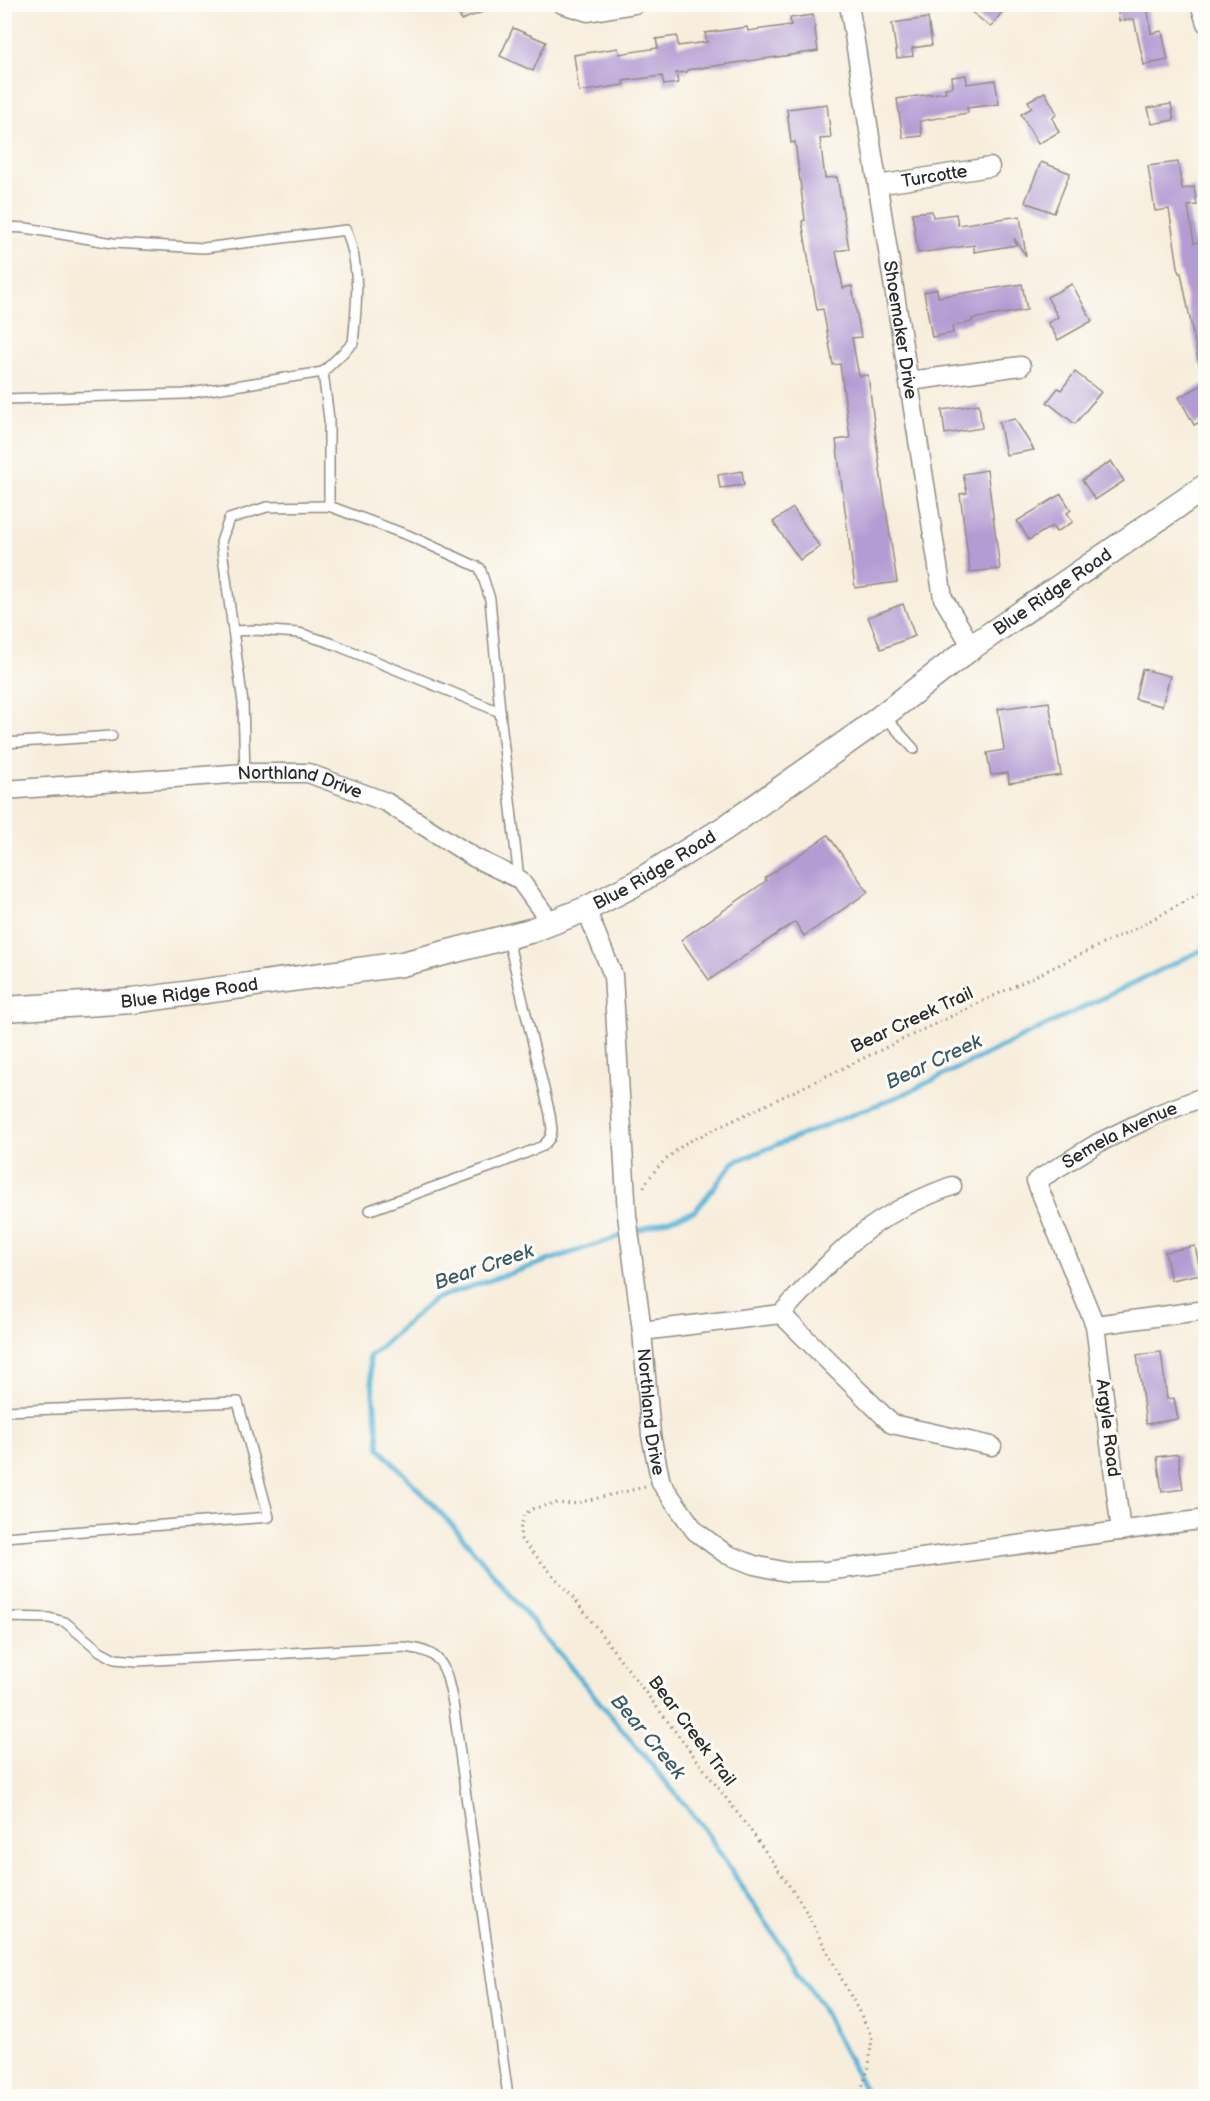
<svg xmlns="http://www.w3.org/2000/svg" width="1210" height="2101" font-family="'Balsamiq Sans',sans-serif">
<style>
.lines{fill:none;stroke-linecap:round;stroke-linejoin:round}
.stream{stroke:#59b4d7;stroke-width:5}
.building{fill:#b39bd3}
.service-casing{stroke:#918c83;stroke-width:12}
.minor-casing{stroke:#918c83;stroke-width:21}
.tertiary-casing{stroke:#918c83;stroke-width:27}
.path{stroke:#918c83;stroke-width:3;stroke-dasharray:1.5 4.5;stroke-linecap:butt}
.service{stroke:#fff;stroke-width:9}
.minor{stroke:#fff;stroke-width:18}
.tertiary{stroke:#fff;stroke-width:24}
.labels{text-anchor:middle;dominant-baseline:central;stroke-width:6;stroke-linejoin:round;paint-order:stroke}
.street-label{font-size:18px;fill:#2b2b2b;stroke:#fdfcf7}
.water-label{font-size:20px;font-style:italic;fill:#3b5b67;stroke:#fdfcf7}
</style>
<rect width="100%" height="100%" fill="#fdfcf7"/>
<filter id="ink" filterUnits="userSpaceOnUse"><feTurbulence type="fractalNoise" baseFrequency=".0167" numOctaves="2"/><feDisplacementMap in="SourceGraphic" scale="12" xChannelSelector="R" yChannelSelector="G"/><feConvolveMatrix kernelMatrix="1 2 1 2 8 2 1 2 1" color-interpolation-filters="sRGB"/></filter>
<filter id="wash" filterUnits="userSpaceOnUse"><feTurbulence type="fractalNoise" baseFrequency=".008" numOctaves="4" result="noise"/><feDisplacementMap in="SourceGraphic" scale="24" xChannelSelector="R" yChannelSelector="G"/><feGaussianBlur stdDeviation="1.35" result="paint"/><feColorMatrix in="noise" values="0 0 0 0 0 0 0 0 0 0 0 0 0 0 0 0 0 1.4 0 .05"/><feComposite in="paint" operator="in"/></filter>
<g filter="url(#wash)">
<rect width="100%" height="100%" fill="#f7eddb"/>
<g class="lines">
<polyline class="stream" points="868,2096 818,2001 700,1823 454,1527 380,1449 369,1357 434,1299 695,1211 734,1162 904,1094 1206,948"/>
</g>
<g id="blocks">
<g class="building">
<polygon points="456,4 499,4 499,6 461,20"/>
<polygon points="961,4 1008,4 991,27"/>
<polygon points="1117,4 1147,4 1151,33 1162,31 1168,60 1144,65 1134,19 1119,21"/>
<polygon points="813,15 818,51 687,70 687,72 676,73 678,83 664,85 662,76 623,81 624,85 579,92 574,55 618,48 619,54 658,48 656,39 677,36 678,46 707,42 705,33 747,27 748,31 791,25 790,18"/>
<polygon points="928,18 932,45 912,48 913,56 897,58 892,23"/>
<polygon points="513,28 546,42 533,71 500,56"/>
<polygon points="966,75 967,84 995,80 999,104 967,108 968,113 920,121 922,136 903,138 897,99 946,92 945,88 953,87 952,77"/>
<polygon points="1045,92 1057,114 1052,118 1059,132 1038,144 1021,114 1032,108 1028,101"/>
<polygon points="827,104 831,138 820,139 825,178 837,177 849,249 836,251 843,288 852,286 861,337 852,338 859,376 868,375 880,470 897,582 855,588 836,440 850,438 840,364 833,365 823,309 817,310 802,221 805,220 795,142 791,143 787,109"/>
<polygon points="1171,104 1174,120 1152,124 1148,108"/>
<polygon points="1041,162 1070,173 1054,213 1025,202"/>
<polygon points="1178,162 1182,189 1194,187 1197,205 1188,206 1194,243 1200,242 1206,277 1206,363 1199,364 1181,273 1179,273 1169,209 1155,211 1148,166"/>
<polygon points="932,211 933,217 956,214 958,225 1020,216 1026,256 1014,238 1016,245 974,252 974,245 918,253 912,213"/>
<polygon points="1022,284 1027,310 972,319 972,322 952,326 953,333 932,337 924,292 937,289 938,297"/>
<polygon points="1072,284 1092,321 1058,340 1048,323 1058,317 1047,297"/>
<polygon points="1075,372 1101,392 1075,424 1047,402 1058,388 1061,390"/>
<polygon points="1206,383 1206,419 1194,425 1179,397"/>
<polygon points="979,404 982,428 945,434 942,410"/>
<polygon points="1015,419 1034,450 1006,455 999,422"/>
<polygon points="1111,461 1124,481 1095,500 1082,480"/>
<polygon points="987,470 1000,569 970,572 960,494 967,493 963,474"/>
<polygon points="742,471 744,485 720,488 718,475"/>
<polygon points="1061,494 1071,510 1067,513 1073,522 1056,532 1052,526 1029,540 1017,521"/>
<polygon points="793,508 820,547 800,560 773,522"/>
<polygon points="903,604 915,636 881,649 868,617"/>
<polygon points="1142,669 1170,676 1162,706 1135,699"/>
<polygon points="1049,702 1061,775 1009,783 1008,773 991,775 987,753 1004,750 998,709"/>
<polygon points="828,835 868,892 804,936 795,922 709,980 681,940 766,881 765,878"/>
<polygon points="1195,1246 1201,1274 1171,1280 1165,1252"/>
<polygon points="1161,1352 1167,1399 1174,1398 1178,1419 1146,1424 1137,1355"/>
<polygon points="1178,1454 1183,1489 1162,1492 1157,1457"/>
</g>
</g>
</g>
<g filter="url(#ink)">
<use href="#blocks" fill-opacity="0" stroke="#918c83" stroke-width="1.5"/>
<g class="lines">
<g class="service-casing">
<g id="service">
<path d="M4,227L26,228L113,243L204,248L346,230C361,267 357,304 353,343L323,372"/>
<polyline points="4,399 184,394 323,372 329,419 329,506"/>
<polyline points="233,631 255,630 299,633 331,643 500,712"/>
<polyline points="885,717 914,749"/>
<polyline points="4,743 112,736"/>
<polyline points="245,773 243,703 221,542 229,519 267,507 329,506 410,536 480,568 490,599 501,722 519,879"/>
<polyline points="370,1210 496,1165 543,1146 550,1138 552,1130 550,1114 508,939"/>
<polyline points="4,1411 238,1402 269,1517 4,1537"/>
<path d="M4,1617L49,1618L65,1622L100,1651L115,1659L137,1661L402,1647C444,1650 445,1666 453,1703L508,2096"/>
</g>
</g>
<g class="minor-casing">
<g id="minor">
<polyline points="562,4 588,12 635,4"/>
<path id="s1" d="M849,4L943,598L972,647"/>
<polyline points="1200,4 1206,23"/>
<path id="s2" d="M878,185L990,167"/>
<polyline points="910,381 1021,366"/>
<path id="s3" d="M4,790L245,773H308L386,802L475,858L519,879L551,923"/>
<path id="s4" d="M586,909L613,975L627,1215L642,1331L651,1435L661,1483L695,1531L726,1554L754,1565L787,1572L827,1571L1206,1519"/>
<polyline points="781,1314 892,1424 992,1446"/>
<polyline points="1095,1325 1206,1310"/>
<path d="M642,1331L781,1314C806,1287 831,1259 859,1236C886,1214 919,1198 952,1186"/>
<path id="s5" d="M1121,1531L1095,1325L1036,1181L1098,1143L1156,1115L1206,1096"/>
</g>
</g>
<g class="tertiary-casing">
<g id="tertiary">
<path id="s6" d="M4,1009L132,1001L402,964L530,931L586,909L631,886L725,828L864,730L972,647L1206,486"/>
</g>
</g>
<g class="path">
<path d="M644,1187C654,1168 669,1156 686,1143L1138,927L1206,890"/>
<polyline points="645,1487 572,1504 555,1503 532,1509 524,1515 520,1530 521,1539 576,1601 754,1835 802,1904 872,2036 869,2067 859,2096"/>
</g>
<use href="#service" class="service"/>
<use href="#minor" class="minor"/>
<use href="#tertiary" class="tertiary"/>
</g>
</g>
<g class="labels">
<g class="street-label">
<text stroke="none"><textPath href="#s2" startOffset="57">Turcotte</textPath></text>
<text stroke="none"><textPath href="#s1" startOffset="330">Shoemaker Drive</textPath></text>
<text stroke="none"><textPath href="#s6" startOffset="1158">Blue Ridge Road</textPath></text>
<text stroke="none"><textPath href="#s3" startOffset="298">Northland Drive</textPath></text>
<text stroke="none"><textPath href="#s6" startOffset="672">Blue Ridge Road</textPath></text>
<text stroke="none"><textPath href="#s6" startOffset="186">Blue Ridge Road</textPath></text>
<text transform="translate(912 1020) rotate(-25)">Bear Creek Trail</text>
<text stroke="none"><textPath href="#s5" startOffset="459">Semela Avenue</textPath></text>
<text stroke="none"><textPath href="#s4" startOffset="510">Northland Drive</textPath></text>
<text transform="translate(1108 1428) rotate(83)">Argyle Road</text>
<text transform="translate(692 1731) rotate(53)">Bear Creek Trail</text>
</g>
<g class="water-label">
<text transform="translate(934 1062) rotate(-25)">Bear Creek</text>
<text transform="translate(484 1267) rotate(-19)">Bear Creek</text>
<text transform="translate(648 1737) rotate(50)">Bear Creek</text>
</g>
</g>
<rect width="1210" height="2101" fill="none" stroke="#fdfcf7" stroke-width="24"/>
</svg>
